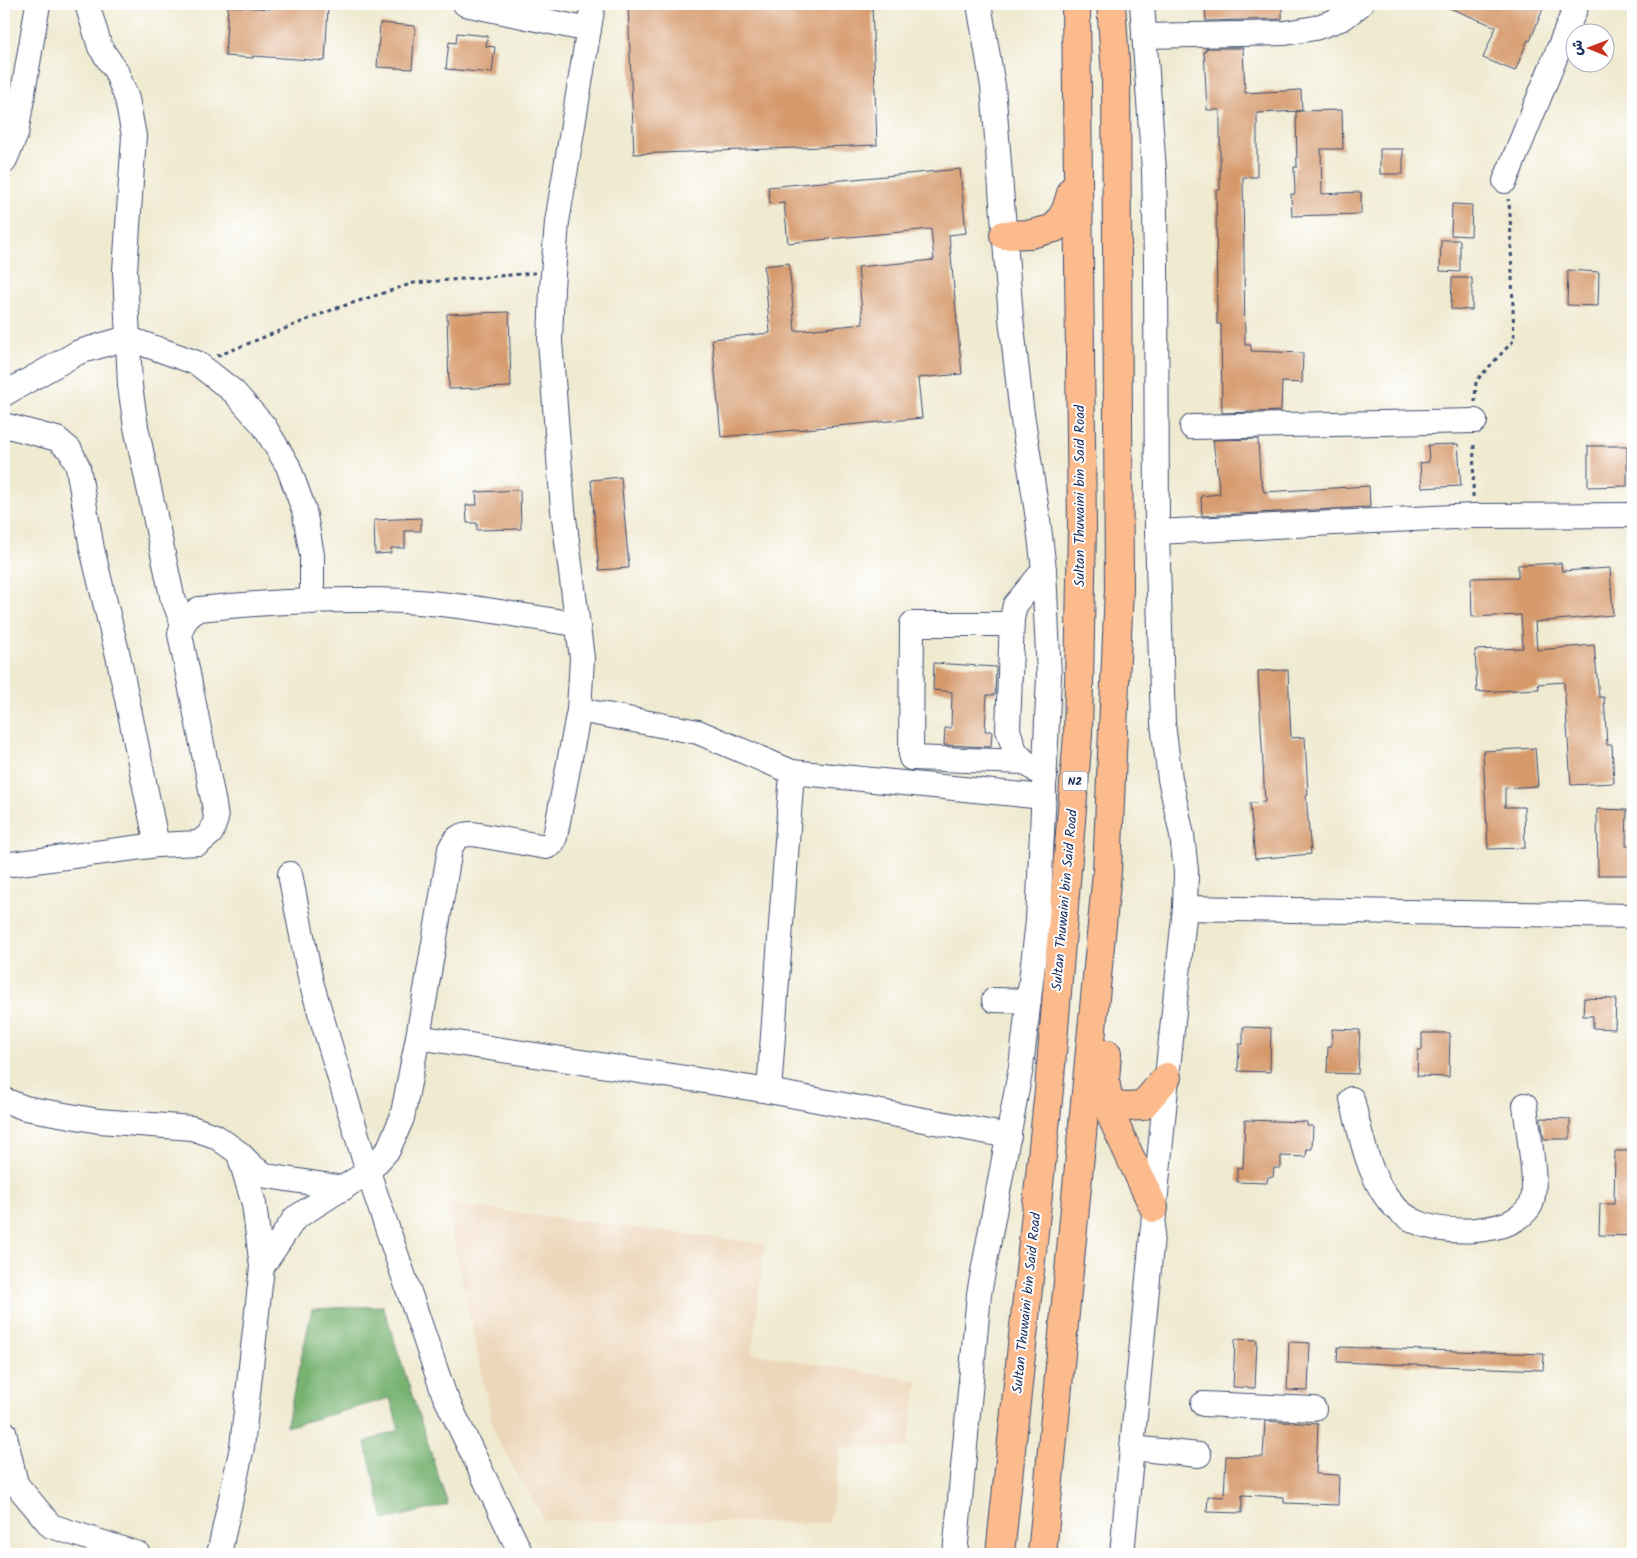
<svg xmlns="http://www.w3.org/2000/svg" width="1637" height="1558" font-family="Kalam,'Playpen Sans Arabic',sans-serif">
<style>
.built{fill:#edd7bb}
.forest{fill:#77b271;stroke:#497068}
.building{fill:#d5996a}
.lines{fill:none;stroke-linecap:round;stroke-linejoin:round}
.minor-casing{stroke:#3b4b6f;stroke-width:26}
.highway-casing{stroke:#3b4b6f;stroke-width:30}
.path{stroke:#3b4b6f;stroke-width:3;stroke-dasharray:4 4;stroke-linecap:butt}
.minor{stroke:#fff;stroke-width:24}
.highway{stroke:#fbbb8d;stroke-width:28}
.labels{text-anchor:middle;dominant-baseline:central;stroke-width:4;stroke-linejoin:round;paint-order:stroke}
.shield{fill:#fff;stroke:#5f6d8e;stroke-width:1}
.shield-label{font-size:12px;font-weight:bold;fill:#1b2f5e}
.street-label{font-size:14px;fill:#1b2f5e;stroke:#fff}
</style>
<rect width="100%" height="100%" fill="#fff"/>
<filter id="ink" filterUnits="userSpaceOnUse"><feTurbulence type="fractalNoise" baseFrequency=".02" numOctaves="2"/><feDisplacementMap in="SourceGraphic" scale="10" xChannelSelector="R" yChannelSelector="G"/><feConvolveMatrix kernelMatrix="1 2 1 2 8 2 1 2 1" color-interpolation-filters="sRGB"/></filter>
<filter id="wash" filterUnits="userSpaceOnUse"><feTurbulence type="fractalNoise" baseFrequency=".0096" numOctaves="4" result="noise"/><feDisplacementMap in="SourceGraphic" scale="20" xChannelSelector="R" yChannelSelector="G"/><feGaussianBlur stdDeviation="1.12" result="paint"/><feColorMatrix in="noise" values="0 0 0 0 0 0 0 0 0 0 0 0 0 0 0 0 0 1.4 0 .05"/><feComposite in="paint" operator="in"/></filter>
<g filter="url(#wash)">
<rect width="100%" height="100%" fill="#efead0"/>
<polygon class="built" points="446,1204 765,1244 752,1353 918,1381 908,1447 841,1449 829,1523 544,1520 495,1436"/>
<polygon class="forest" points="383,1306 448,1505 384,1520 365,1442 399,1430 390,1398 286,1427 312,1309"/>
<g id="blocks">
<g class="building">
<polygon points="271,4 328,8 325,61 253,56 253,58 225,56 228,6 271,9"/>
<polygon points="628,4 872,4 877,145 634,154"/>
<polygon points="1205,4 1282,4 1282,19 1206,21"/>
<polygon points="1440,4 1545,4 1530,41 1528,40 1515,71 1483,58 1496,27"/>
<polygon points="380,23 415,26 412,69 377,67"/>
<polygon points="457,33 488,36 486,46 495,47 492,73 446,69 449,42 456,43"/>
<polygon points="1206,48 1243,48 1245,93 1301,90 1302,111 1257,113 1257,177 1243,177 1245,345 1251,345 1251,351 1303,353 1302,383 1282,382 1281,411 1222,413 1221,324 1217,324 1216,190 1220,190 1220,110 1207,110 1204,51 1206,51"/>
<polygon points="1342,110 1343,149 1321,149 1322,194 1361,192 1361,214 1292,216 1291,194 1295,194 1294,167 1297,167 1296,111"/>
<rect x="1380" y="149" width="23" height="25"/>
<polygon points="960,169 966,233 949,235 962,374 918,378 922,418 721,437 712,339 770,333 764,266 789,263 795,331 863,324 858,267 934,260 931,229 788,243 784,203 770,204 768,187"/>
<polygon points="1452,204 1472,205 1471,236 1451,235"/>
<polygon points="1441,240 1460,240 1460,272 1440,271"/>
<polygon points="1568,270 1599,272 1598,306 1567,305"/>
<polygon points="1452,278 1472,278 1472,310 1451,309"/>
<polygon points="509,312 511,387 449,389 447,314"/>
<polygon points="1258,439 1260,476 1264,492 1369,486 1370,507 1202,516 1201,496 1220,494 1213,440"/>
<polygon points="1458,444 1461,486 1422,488 1420,463 1429,462 1428,445"/>
<polygon points="1588,446 1627,446 1627,486 1588,487"/>
<polygon points="621,477 629,568 599,570 591,480"/>
<polygon points="520,490 521,529 477,530 477,523 467,523 466,505 477,505 476,492"/>
<polygon points="421,518 421,531 405,531 405,548 391,548 391,553 375,554 374,520"/>
<polygon points="1561,563 1562,571 1610,568 1613,615 1535,622 1537,650 1594,645 1599,697 1604,697 1607,745 1612,745 1614,783 1571,785 1564,682 1538,684 1539,689 1477,692 1475,650 1523,648 1521,615 1472,617 1471,578 1518,577 1518,565"/>
<polygon points="934,663 996,667 995,695 987,695 985,731 992,731 991,747 944,745 945,728 951,728 952,692 933,690"/>
<polygon points="1288,670 1291,738 1305,737 1308,795 1306,795 1311,854 1255,859 1250,803 1265,802 1258,671"/>
<polygon points="1535,748 1538,786 1505,788 1505,807 1524,807 1525,848 1488,849 1483,751"/>
<polygon points="1597,809 1627,810 1626,846 1632,846 1631,875 1598,875"/>
<polygon points="1584,998 1616,999 1615,1029 1593,1028 1593,1016 1583,1016"/>
<polygon points="1243,1027 1271,1028 1270,1072 1238,1071 1239,1044 1243,1044"/>
<polygon points="1332,1029 1360,1030 1358,1074 1327,1073 1328,1047 1331,1047"/>
<polygon points="1422,1033 1450,1033 1449,1077 1417,1076 1418,1050 1422,1050"/>
<polygon points="1541,1118 1570,1119 1570,1139 1544,1139"/>
<polygon points="1245,1120 1307,1122 1307,1126 1313,1126 1312,1149 1307,1149 1306,1157 1281,1156 1281,1168 1274,1168 1273,1177 1268,1177 1267,1183 1237,1182 1237,1167 1243,1168"/>
<polygon points="1615,1151 1633,1151 1633,1236 1599,1235 1600,1204 1614,1204"/>
<polygon points="1235,1339 1257,1340 1255,1388 1233,1387"/>
<polygon points="1289,1342 1310,1343 1308,1391 1287,1390"/>
<polygon points="1338,1347 1544,1354 1543,1370 1337,1362"/>
<polygon points="1265,1421 1318,1424 1316,1474 1339,1475 1338,1505 1284,1503 1284,1497 1242,1495 1242,1513 1207,1512 1208,1496 1224,1497 1226,1456 1263,1457"/>
</g>
</g>
</g>
<g filter="url(#ink)">
<use href="#blocks" fill-opacity="0" stroke="#3b4b6f" stroke-width="1"/>
<g class="lines">
<g class="minor-casing">
<g id="minor">
<polyline points="87,4 100,47 116,71 127,99 134,136 125,271 130,386 136,427 172,596 183,624"/>
<polyline points="465,4 589,30"/>
<polyline points="1144,36 1285,33 1315,28 1343,18 1361,4"/>
<polyline points="4,162 16,134 38,4"/>
<polyline points="1505,181 1577,4"/>
<polyline points="4,394 79,352 127,338 197,363 234,392 264,426 288,466 304,510 312,555 312,602"/>
<polyline points="4,425 57,439 70,450 78,467 92,549 119,660 157,845"/>
<polyline points="1192,427 1475,421"/>
<polyline points="1157,532 1473,516 1633,515"/>
<polyline points="1044,570 1015,605 1011,624 912,624 911,758 1025,762 1045,777"/>
<polyline points="1012,618 1008,730 1015,751 1025,762"/>
<polyline points="579,710 698,732 792,772 1044,797"/>
<path d="M4,865L157,845L199,843L211,833L216,819L214,804L180,634C183,621 188,616 199,609C267,602 336,598 404,601C462,604 520,616 577,624"/>
<polyline points="290,874 311,982 368,1172 444,1394 521,1554"/>
<polyline points="1185,908 1633,916"/>
<polyline points="994,1000 1029,1001"/>
<polyline points="418,1037 769,1091 1009,1136"/>
<polyline points="769,1091 792,772"/>
<path d="M1352,1099C1370,1175 1381,1237 1476,1230C1496,1228 1518,1224 1530,1206C1540,1192 1527,1125 1525,1105"/>
<polyline points="4,1100 25,1108 99,1121 192,1128 215,1136 239,1153 254,1168 267,1176 344,1188"/>
<polyline points="239,1154 254,1204 262,1267"/>
<polyline points="1203,1404 1314,1409"/>
<polyline points="4,1432 16,1484 51,1526 138,1554"/>
<polyline points="1132,1448 1199,1455"/>
<path d="M219,1554L242,1447L262,1267L295,1218L368,1172L388,1150L402,1118L418,1037L450,849C455,838 460,834 473,834L546,847L552,844L555,837L579,710L582,658L563,510L550,341L552,288L557,222L593,4"/>
<polyline points="955,1554 979,1294 1021,1067 1038,921 1049,676 1044,570 1038,519 1021,407 1011,318 993,86 979,4"/>
<polyline points="1122,1554 1167,1077 1185,908 1186,871 1182,835 1170,779 1163,724 1157,532 1156,261 1154,171 1142,4"/>
</g>
</g>
<g class="highway-casing">
<g id="highway">
<polyline points="1004,235 1031,234 1055,228 1066,210 1072,190"/>
<polyline points="1107,1054 1105,1080 1112,1118 1154,1208"/>
<polyline points="1109,1105 1126,1107 1142,1106 1167,1077"/>
<polyline points="1000,1554 1049,1090 1078,735 1082,527 1076,4"/>
<polyline points="1042,1554 1107,872 1119,588 1116,76 1111,4"/>
</g>
</g>
<g class="path">
<polyline points="217,356 334,309 414,283 535,273"/>
<polyline points="1475,402 1476,381 1514,340 1510,211 1508,199"/>
<polyline points="1473,497 1474,441"/>
</g>
<use href="#minor" class="minor"/>
<use href="#highway" class="highway"/>
</g>
</g>
<g class="labels">
<rect class="shield" x="1062.5" y="771.5" width="25" height="19" rx="4"/>
<g class="shield-label">
<text x="1075" y="781">N2</text>
</g>
<g class="street-label">
<text transform="translate(1080 496) rotate(-90)">Sultan Thuwaini bin Said Road</text>
<text transform="translate(1065 900) rotate(-85)">Sultan Thuwaini bin Said Road</text>
<text transform="translate(1027 1303) rotate(-84)">Sultan Thuwaini bin Said Road</text>
</g>
</g>
<rect width="1637" height="1558" fill="none" stroke="#fff" stroke-width="20"/>
<g transform="translate(1590 48) rotate(271)"><circle r="24" fill="#ffffff" stroke="#a4acbf"/>
<path d="M0-4L9 19L0 12L-9 19Z" fill="#c8321e"/>
<text y="-8" font-size="14" font-weight="bold" text-anchor="middle" fill="#1b2f5e">ش</text>
</g>
</svg>
